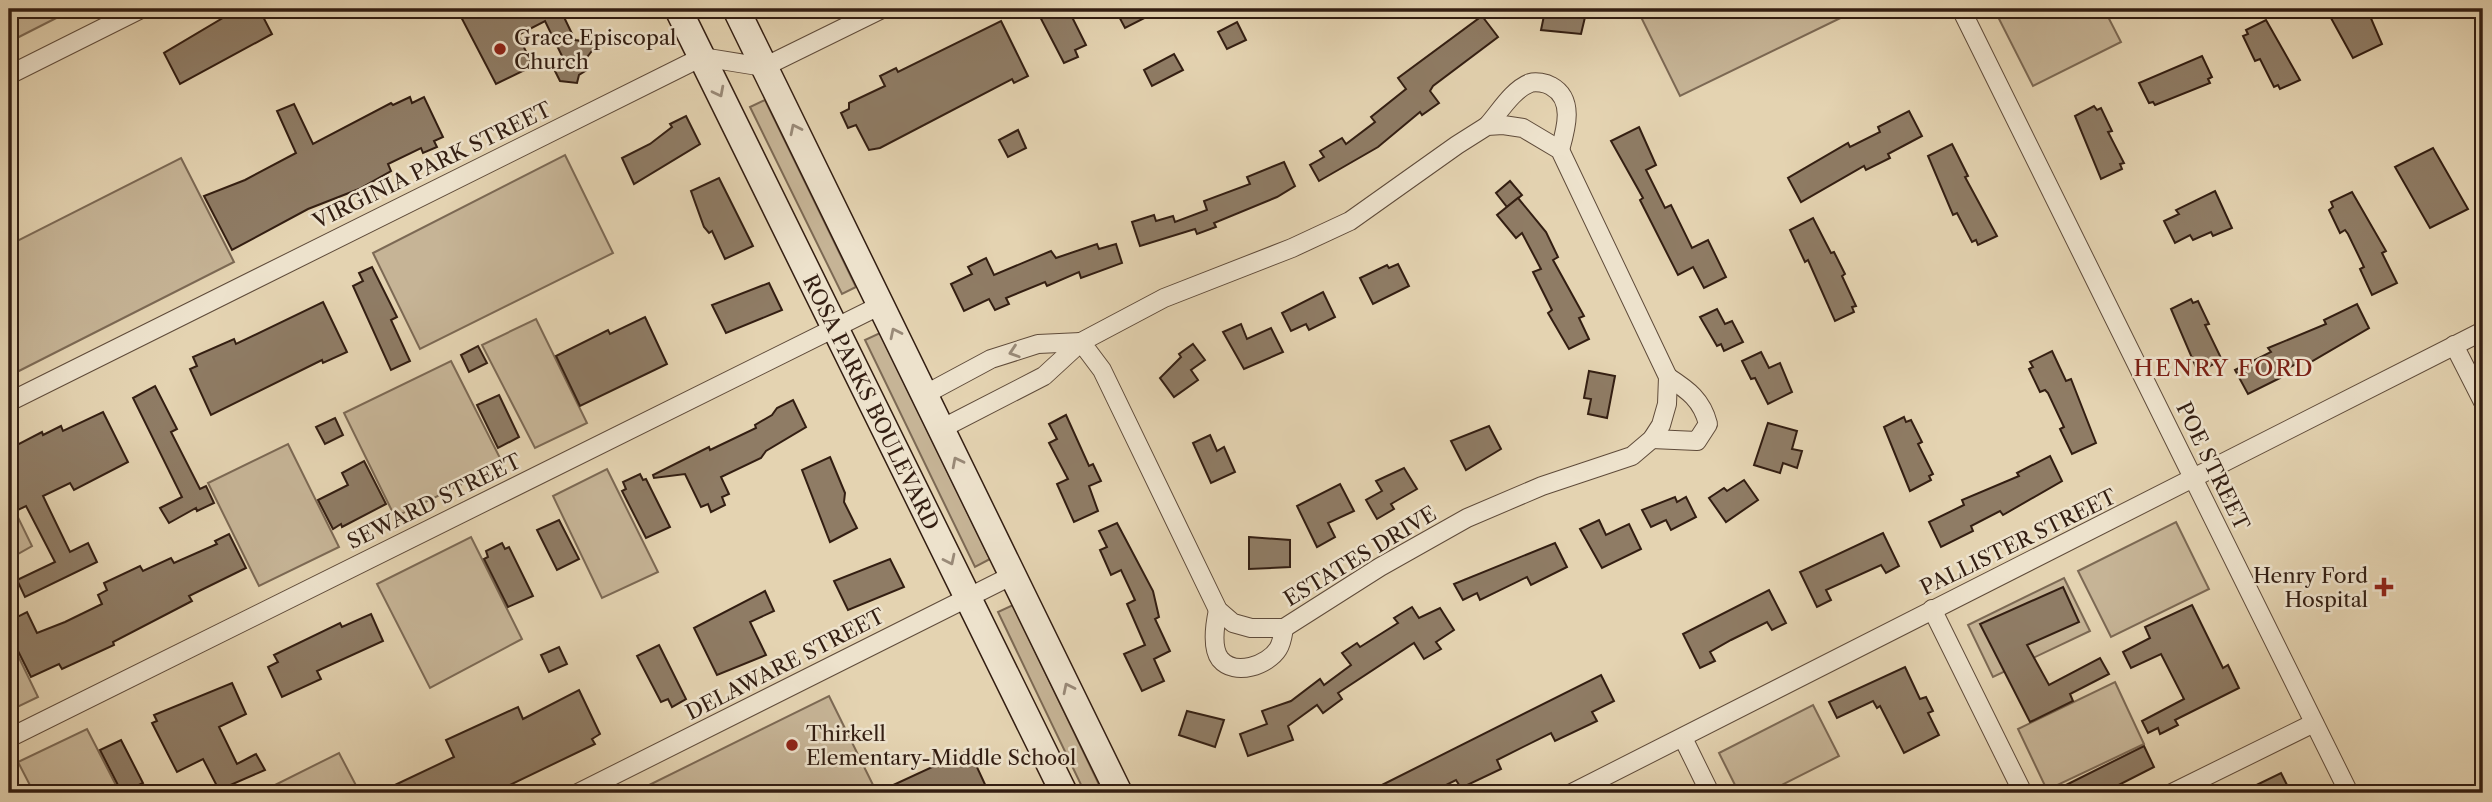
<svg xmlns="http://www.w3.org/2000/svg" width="2492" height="802" font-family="'Libre Caslon Text',serif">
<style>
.green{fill:#c6b496;stroke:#7c6954;stroke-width:2}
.building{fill:#8f7c65;stroke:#331e12;stroke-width:2}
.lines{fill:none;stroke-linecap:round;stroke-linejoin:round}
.street-casing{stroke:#5f4b3a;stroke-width:20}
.secondary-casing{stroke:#331e12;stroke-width:29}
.street{stroke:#ede2cc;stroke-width:18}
.secondary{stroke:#ede2cc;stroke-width:26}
.oneway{stroke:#998a78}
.poi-dot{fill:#8f2418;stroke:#ede2cc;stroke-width:2.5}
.labels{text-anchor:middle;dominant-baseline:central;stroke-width:5;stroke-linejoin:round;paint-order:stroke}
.poi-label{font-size:21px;fill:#331e12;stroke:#ede2cc;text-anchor:start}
.street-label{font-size:21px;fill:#331e12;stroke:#ede2cc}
.neighbourhood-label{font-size:23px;letter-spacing:2px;fill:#7a1f14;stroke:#ede2cc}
</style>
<rect width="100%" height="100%" fill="#e4d3b1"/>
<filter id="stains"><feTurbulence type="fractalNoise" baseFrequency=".00286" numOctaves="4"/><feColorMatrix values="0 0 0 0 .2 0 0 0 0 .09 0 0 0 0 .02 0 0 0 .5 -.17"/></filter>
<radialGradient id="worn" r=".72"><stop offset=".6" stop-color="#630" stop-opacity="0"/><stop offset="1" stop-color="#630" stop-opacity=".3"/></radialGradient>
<g class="green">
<polygon points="9,9 74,9 9,42"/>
<polygon points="1637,9 1859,9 1680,96"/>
<polygon points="1994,9 2104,9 2121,42 2033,86"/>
<polygon points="765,100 856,287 842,294 750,107"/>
<polygon points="565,155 613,253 420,349 373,253"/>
<polygon points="181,158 234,262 9,376 9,245"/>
<polygon points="536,319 587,423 535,448 482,345"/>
<polygon points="880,333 990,559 975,567 865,340"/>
<polygon points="451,361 503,464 395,517 344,413"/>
<polygon points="288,444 339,547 259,586 208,483"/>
<polygon points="607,469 658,572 602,598 553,496"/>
<polygon points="9,499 32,546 9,559"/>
<polygon points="2176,522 2209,589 2111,637 2078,571"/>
<polygon points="471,537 522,639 430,688 377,584"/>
<polygon points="2064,578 2090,631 1993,677 1968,625"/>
<polygon points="1013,605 1103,793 1085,793 998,612"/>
<polygon points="9,637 38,697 9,711"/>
<polygon points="2115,682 2144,744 2047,790 2018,729"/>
<polygon points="829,696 877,793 633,793"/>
<polygon points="1813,705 1839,756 1766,793 1739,793 1719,753"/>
<polygon points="87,729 120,793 34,793 18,762"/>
<polygon points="339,753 360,793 259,793"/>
</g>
<g class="building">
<polygon points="238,9 259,9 272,34 180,84 164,53"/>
<polygon points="473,9 570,9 562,13 575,40 598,43 581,65 587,70 579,75 577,83 560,81 553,67 563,58 545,21 518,35 533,66 496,84 460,15"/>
<polygon points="1047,9 1068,9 1086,45 1075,50 1078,57 1064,63 1038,13"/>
<polygon points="1115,9 1162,9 1125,28"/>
<polygon points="1564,9 1586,13 1581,34 1541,30 1545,11 1563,14"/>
<polygon points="2326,9 2367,9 2382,44 2353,58"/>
<polygon points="1482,16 1498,37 1433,86 1430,91 1439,103 1422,115 1420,112 1378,147 1319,181 1310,165 1324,157 1320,151 1342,138 1346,144 1375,122 1371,117 1406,89 1398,78"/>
<polygon points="2266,20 2300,80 2280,89 2278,85 2274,87 2260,59 2255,61 2243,36 2248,34 2246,30"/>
<polygon points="1001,21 1028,76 1014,83 1012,79 880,148 869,150 856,125 848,128 841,113 849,109 849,103 885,86 880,76 896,68 898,72"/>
<polygon points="1237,22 1246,40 1227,49 1218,32"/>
<polygon points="1174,54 1183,70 1152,86 1144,70"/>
<polygon points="2202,56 2212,77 2208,79 2210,83 2155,105 2153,102 2149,103 2139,83"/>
<polygon points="410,97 412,103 424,97 443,137 434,141 437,147 423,153 421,148 388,164 391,171 359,189 308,209 232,250 204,196 245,180 296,153 277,111 294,104 313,144 391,103 393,105"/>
<polygon points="2094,106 2097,110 2101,108 2112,131 2108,132 2124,163 2120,164 2122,169 2101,179 2075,116"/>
<polygon points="1909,111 1922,136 1888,154 1890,158 1866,170 1864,166 1801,202 1788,178 1848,143 1850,147 1880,132 1878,127"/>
<polygon points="686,116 700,144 634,184 622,158 650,144 672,127 670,124"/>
<polygon points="1639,127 1656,165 1646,170 1665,208 1671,205 1692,248 1708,240 1726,277 1704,288 1693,267 1678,275 1640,200 1643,198 1611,141"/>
<polygon points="1018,130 1026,148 1008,157 999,140"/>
<polygon points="1952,144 1968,176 1965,177 1997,236 1978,245 1976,240 1972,242 1957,213 1953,215 1928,156"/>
<polygon points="2433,148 2468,209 2430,228 2395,167"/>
<polygon points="1284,162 1295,186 1277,197 1214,223 1216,227 1197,234 1195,229 1140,246 1132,222 1154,215 1156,221 1173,216 1175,222 1207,210 1204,201 1250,184 1247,177"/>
<polygon points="719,178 753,246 725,259 712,231 709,233 704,227 691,191"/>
<polygon points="1510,181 1522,195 1507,207 1496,193"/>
<polygon points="2215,191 2232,228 2213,236 2211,232 2193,240 2190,235 2175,243 2164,221 2179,214 2176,210"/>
<polygon points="2352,192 2386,251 2382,253 2397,283 2372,295 2360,269 2364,267 2348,234 2345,230 2340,233 2329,210 2333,207 2331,202"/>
<polygon points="1518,198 1546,232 1558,257 1553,260 1584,316 1579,318 1589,339 1569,349 1548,313 1552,310 1533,272 1541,269 1522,233 1516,238 1497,215"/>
<polygon points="1813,218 1831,253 1834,252 1845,274 1842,276 1856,306 1852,307 1854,312 1835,321 1808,260 1805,262 1790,230"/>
<polygon points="1097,244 1099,249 1116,244 1122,263 1081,278 1079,272 1047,286 1045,282 1006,298 1009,304 995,310 989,299 964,311 951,284 972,274 968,267 986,258 994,275 1051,251 1056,258"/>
<polygon points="1398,264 1409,286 1373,304 1360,278 1387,265 1389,268"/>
<polygon points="372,267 397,317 391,320 410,361 391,370 353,286 363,281 359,273"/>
<polygon points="769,283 782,310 726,333 712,305"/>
<polygon points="1323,292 1335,317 1309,330 1306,324 1291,331 1282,313"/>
<polygon points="2191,299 2193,303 2198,301 2209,324 2205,325 2222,360 2198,372 2171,309"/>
<polygon points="323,302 347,352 323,363 322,360 211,415 190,369 197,366 193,357 234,339 236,344"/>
<polygon points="2357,304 2369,328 2309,363 2307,359 2277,373 2280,378 2248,394 2235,370 2271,352 2268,348 2326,324 2324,320"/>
<polygon points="1717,309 1725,324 1732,321 1743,342 1724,351 1721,344 1717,346 1700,317"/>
<polygon points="645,317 667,364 580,406 556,356 608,330 610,334"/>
<polygon points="1241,324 1247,339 1271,328 1283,352 1244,369 1223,332"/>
<polygon points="1193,344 1205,360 1191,370 1198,380 1174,397 1160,378 1181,357 1179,354"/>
<polygon points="478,346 487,363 469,372 461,355"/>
<polygon points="2052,351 2066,381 2071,379 2096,443 2072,454 2060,429 2064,427 2048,393 2045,390 2040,392 2029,369 2033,367 2030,362"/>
<polygon points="1761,352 1769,368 1780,363 1792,392 1768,404 1755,378 1751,379 1742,361"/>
<polygon points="1589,371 1615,376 1607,418 1588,414 1591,399 1584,398"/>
<polygon points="155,386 177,429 171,432 200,489 206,486 214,503 197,511 196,508 169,523 160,508 182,497 133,398"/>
<polygon points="499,395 519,437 498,448 477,405"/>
<polygon points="793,400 806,427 766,451 761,458 721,477 729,494 722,497 725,505 711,512 708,504 701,507 685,474 654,478 653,475 709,447 710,450 756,428 755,425 772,415 777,408"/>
<polygon points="103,412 128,462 74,490 70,483 43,496 70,552 88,543 97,562 25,597 17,580 55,562 26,506 18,510 9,492 9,449 42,432 43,435 61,426 63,431"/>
<polygon points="1066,415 1089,466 1093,464 1101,481 1089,486 1098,511 1074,522 1057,484 1068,479 1049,443 1057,439 1049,424"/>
<polygon points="1904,417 1906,422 1911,420 1922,442 1918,444 1933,474 1929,476 1931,480 1910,491 1884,427"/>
<polygon points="335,418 343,435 325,444 316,427"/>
<polygon points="1768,423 1797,431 1792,449 1802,451 1797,468 1783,463 1780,473 1754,465"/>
<polygon points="1489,426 1501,449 1466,470 1451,441"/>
<polygon points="1210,435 1217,451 1224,447 1235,472 1211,483 1193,443"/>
<polygon points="2050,456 2062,481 2003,515 2000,511 1971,526 1973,531 1941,547 1929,522 1964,505 1962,500 2019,476 2017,473"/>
<polygon points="830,457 845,493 844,502 857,528 830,542 802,470"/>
<polygon points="364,461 386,504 342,527 341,524 333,529 318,500 348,485 342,473"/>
<polygon points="1404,468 1417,489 1391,504 1394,509 1377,519 1366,500 1382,491 1376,481"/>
<polygon points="640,474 643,480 646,479 670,527 646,538 622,491 626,489 623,482"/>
<polygon points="1744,480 1758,500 1726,522 1709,498 1724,488 1727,491"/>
<polygon points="1340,484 1354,511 1328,523 1335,537 1317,547 1297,506"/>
<polygon points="1675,497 1677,502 1686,497 1696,517 1671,530 1666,520 1651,527 1642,510"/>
<polygon points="559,520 579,559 557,570 537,530"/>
<polygon points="1599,520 1606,535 1629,524 1641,549 1602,568 1580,529"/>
<polygon points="1117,523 1153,591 1159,617 1155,619 1170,651 1154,659 1164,681 1142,691 1124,654 1145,645 1127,604 1135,600 1121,570 1111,575 1100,550 1107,547 1099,531"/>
<polygon points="1883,533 1899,566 1886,573 1881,565 1826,590 1831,600 1817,607 1800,572"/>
<polygon points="229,534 246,568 189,596 192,601 113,642 114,645 62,669 59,664 31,677 9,633 9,621 27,612 37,633 65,622 102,604 98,595 107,590 104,583 140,566 143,571 171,558 174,563 217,544 215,541"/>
<polygon points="1249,537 1290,540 1290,567 1249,569"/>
<polygon points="502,543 505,549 509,547 533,596 508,607 484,559 488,557 486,551"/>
<polygon points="1555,543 1567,567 1531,585 1527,577 1480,600 1477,593 1463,600 1454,584"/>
<polygon points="890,559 904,587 848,610 834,581"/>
<polygon points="2063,587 2079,622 2027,645 2049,685 2100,658 2109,674 2070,694 2073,701 2030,722 1980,624"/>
<polygon points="1769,590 1786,623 1772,630 1767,622 1731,640 1710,652 1715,661 1700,668 1683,634"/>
<polygon points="765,591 774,611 750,622 766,655 717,675 694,628"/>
<polygon points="2192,605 2223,668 2228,665 2239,688 2175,720 2178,725 2160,734 2158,728 2148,733 2142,721 2184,699 2161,654 2131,668 2123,652 2150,638 2145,627"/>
<polygon points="1412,607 1419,618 1440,608 1454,630 1436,642 1441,649 1424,659 1414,643 1338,693 1342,699 1323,713 1317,705 1288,726 1293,740 1248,756 1240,734 1267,724 1262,711 1291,701 1320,679 1324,685 1351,665 1342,653 1357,643 1360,647 1398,623 1394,618"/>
<polygon points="371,614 383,641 317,671 321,679 282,697 268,667 278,662 274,655 340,623 342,627"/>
<polygon points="659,645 686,699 672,707 668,699 661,702 637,656"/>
<polygon points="559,647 567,664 549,672 541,655"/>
<polygon points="1905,667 1920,699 1926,697 1933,711 1928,713 1939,735 1904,753 1880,706 1877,708 1873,701 1837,718 1829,702"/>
<polygon points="1601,675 1614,701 1592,712 1597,721 1555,741 1551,733 1497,760 1501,769 1461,788 1456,780 1430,793 1366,793"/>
<polygon points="232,683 246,714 219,727 237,764 256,754 265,770 219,790 203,759 177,772 152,723 157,721 154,715"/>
<polygon points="579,690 600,734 592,739 595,744 493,793 378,793 454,757 446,740 518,707 523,719"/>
<polygon points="1187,711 1224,720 1215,747 1179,735"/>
<polygon points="121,740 143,783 122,793 100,750"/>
<polygon points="2144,746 2154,767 2103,793 2050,793"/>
<polygon points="969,750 989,793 876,793"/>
<polygon points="2281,773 2291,793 2240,793"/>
</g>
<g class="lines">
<g class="street-casing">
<g id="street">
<polyline points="1961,9 2349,793"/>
<polyline points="9,75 141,9"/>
<path d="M1487,126C1499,113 1512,90 1530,83C1536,81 1546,83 1551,86C1575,99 1566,129 1560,150"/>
<polyline points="2454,345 2483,402"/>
<polyline points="924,395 991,359 1038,344 1081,342"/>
<polyline points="9,402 702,57 764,67 882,9"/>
<polyline points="941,429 1044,376 1081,342 1164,298 1292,248 1350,221 1457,145 1487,126 1503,125 1523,128 1560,150 1668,377 1667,404 1661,425 1652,439 1632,456 1542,486 1467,518 1380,567 1284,628 1251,628 1233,623 1218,610 1102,370 1081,342"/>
<path d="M1652,439L1697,441L1708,424C1702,400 1688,390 1668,377"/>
<polyline points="1932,609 2023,793"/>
<path d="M1218,610C1215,624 1211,647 1220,659C1235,677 1268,665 1278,649C1282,643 1283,634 1284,628"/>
<polyline points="9,738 881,305"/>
<polyline points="1683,738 1710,793"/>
<polyline points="578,793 1013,575"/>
<polyline points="1572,793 2483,331"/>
<polyline points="2172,793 2314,723"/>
</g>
</g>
<g class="secondary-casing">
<g id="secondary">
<path id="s1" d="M678,9L1064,793"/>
<polyline points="736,9 1119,793"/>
</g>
</g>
<use href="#street" class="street"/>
<use href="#secondary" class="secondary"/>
</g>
<defs><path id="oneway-chevron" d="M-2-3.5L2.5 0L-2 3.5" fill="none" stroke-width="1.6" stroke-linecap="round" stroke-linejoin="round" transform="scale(1.75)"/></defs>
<g class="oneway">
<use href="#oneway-chevron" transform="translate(719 92) rotate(63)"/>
<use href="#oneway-chevron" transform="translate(795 129) rotate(-116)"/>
<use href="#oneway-chevron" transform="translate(895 333) rotate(-116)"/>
<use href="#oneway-chevron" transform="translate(1014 352) rotate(162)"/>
<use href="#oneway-chevron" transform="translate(957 462) rotate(-117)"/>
<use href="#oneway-chevron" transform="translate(950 560) rotate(64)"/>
<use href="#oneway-chevron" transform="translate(1068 688) rotate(-116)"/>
</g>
<g class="poi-dot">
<circle cx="500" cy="49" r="7"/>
<path d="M2380.5 576.5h7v7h7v7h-7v7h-7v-7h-7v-7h7z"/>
<circle cx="792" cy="745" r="7"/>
</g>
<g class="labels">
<g class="poi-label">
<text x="514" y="37">Grace Episcopal<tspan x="514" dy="24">Church</tspan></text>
<text x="2368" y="575" text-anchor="end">Henry Ford<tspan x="2368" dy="24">Hospital</tspan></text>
<text x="806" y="733">Thirkell<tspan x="806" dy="24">Elementary-Middle School</tspan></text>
</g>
<g class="street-label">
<text transform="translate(432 165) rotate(-26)">VIRGINIA PARK STREET</text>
<text stroke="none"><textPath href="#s1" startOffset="438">ROSA PARKS BOULEVARD</textPath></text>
<text transform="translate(2213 466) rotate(64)">POE STREET</text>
<text transform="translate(434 501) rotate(-26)">SEWARD STREET</text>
<text transform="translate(2018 542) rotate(-26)">PALLISTER STREET</text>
<text transform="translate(1360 556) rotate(-31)">ESTATES DRIVE</text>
<text transform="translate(785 664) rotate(-27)">DELAWARE STREET</text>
</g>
<g class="neighbourhood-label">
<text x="2224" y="368">HENRY FORD</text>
</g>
</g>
<rect width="2492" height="802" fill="none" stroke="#e4d3b1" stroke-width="35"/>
<rect x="10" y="10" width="2471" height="781" fill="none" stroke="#331e12" stroke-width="3.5"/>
<rect x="18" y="18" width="2457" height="767" fill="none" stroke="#331e12" stroke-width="2"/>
<rect width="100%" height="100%" filter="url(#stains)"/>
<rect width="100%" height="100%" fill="url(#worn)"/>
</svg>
